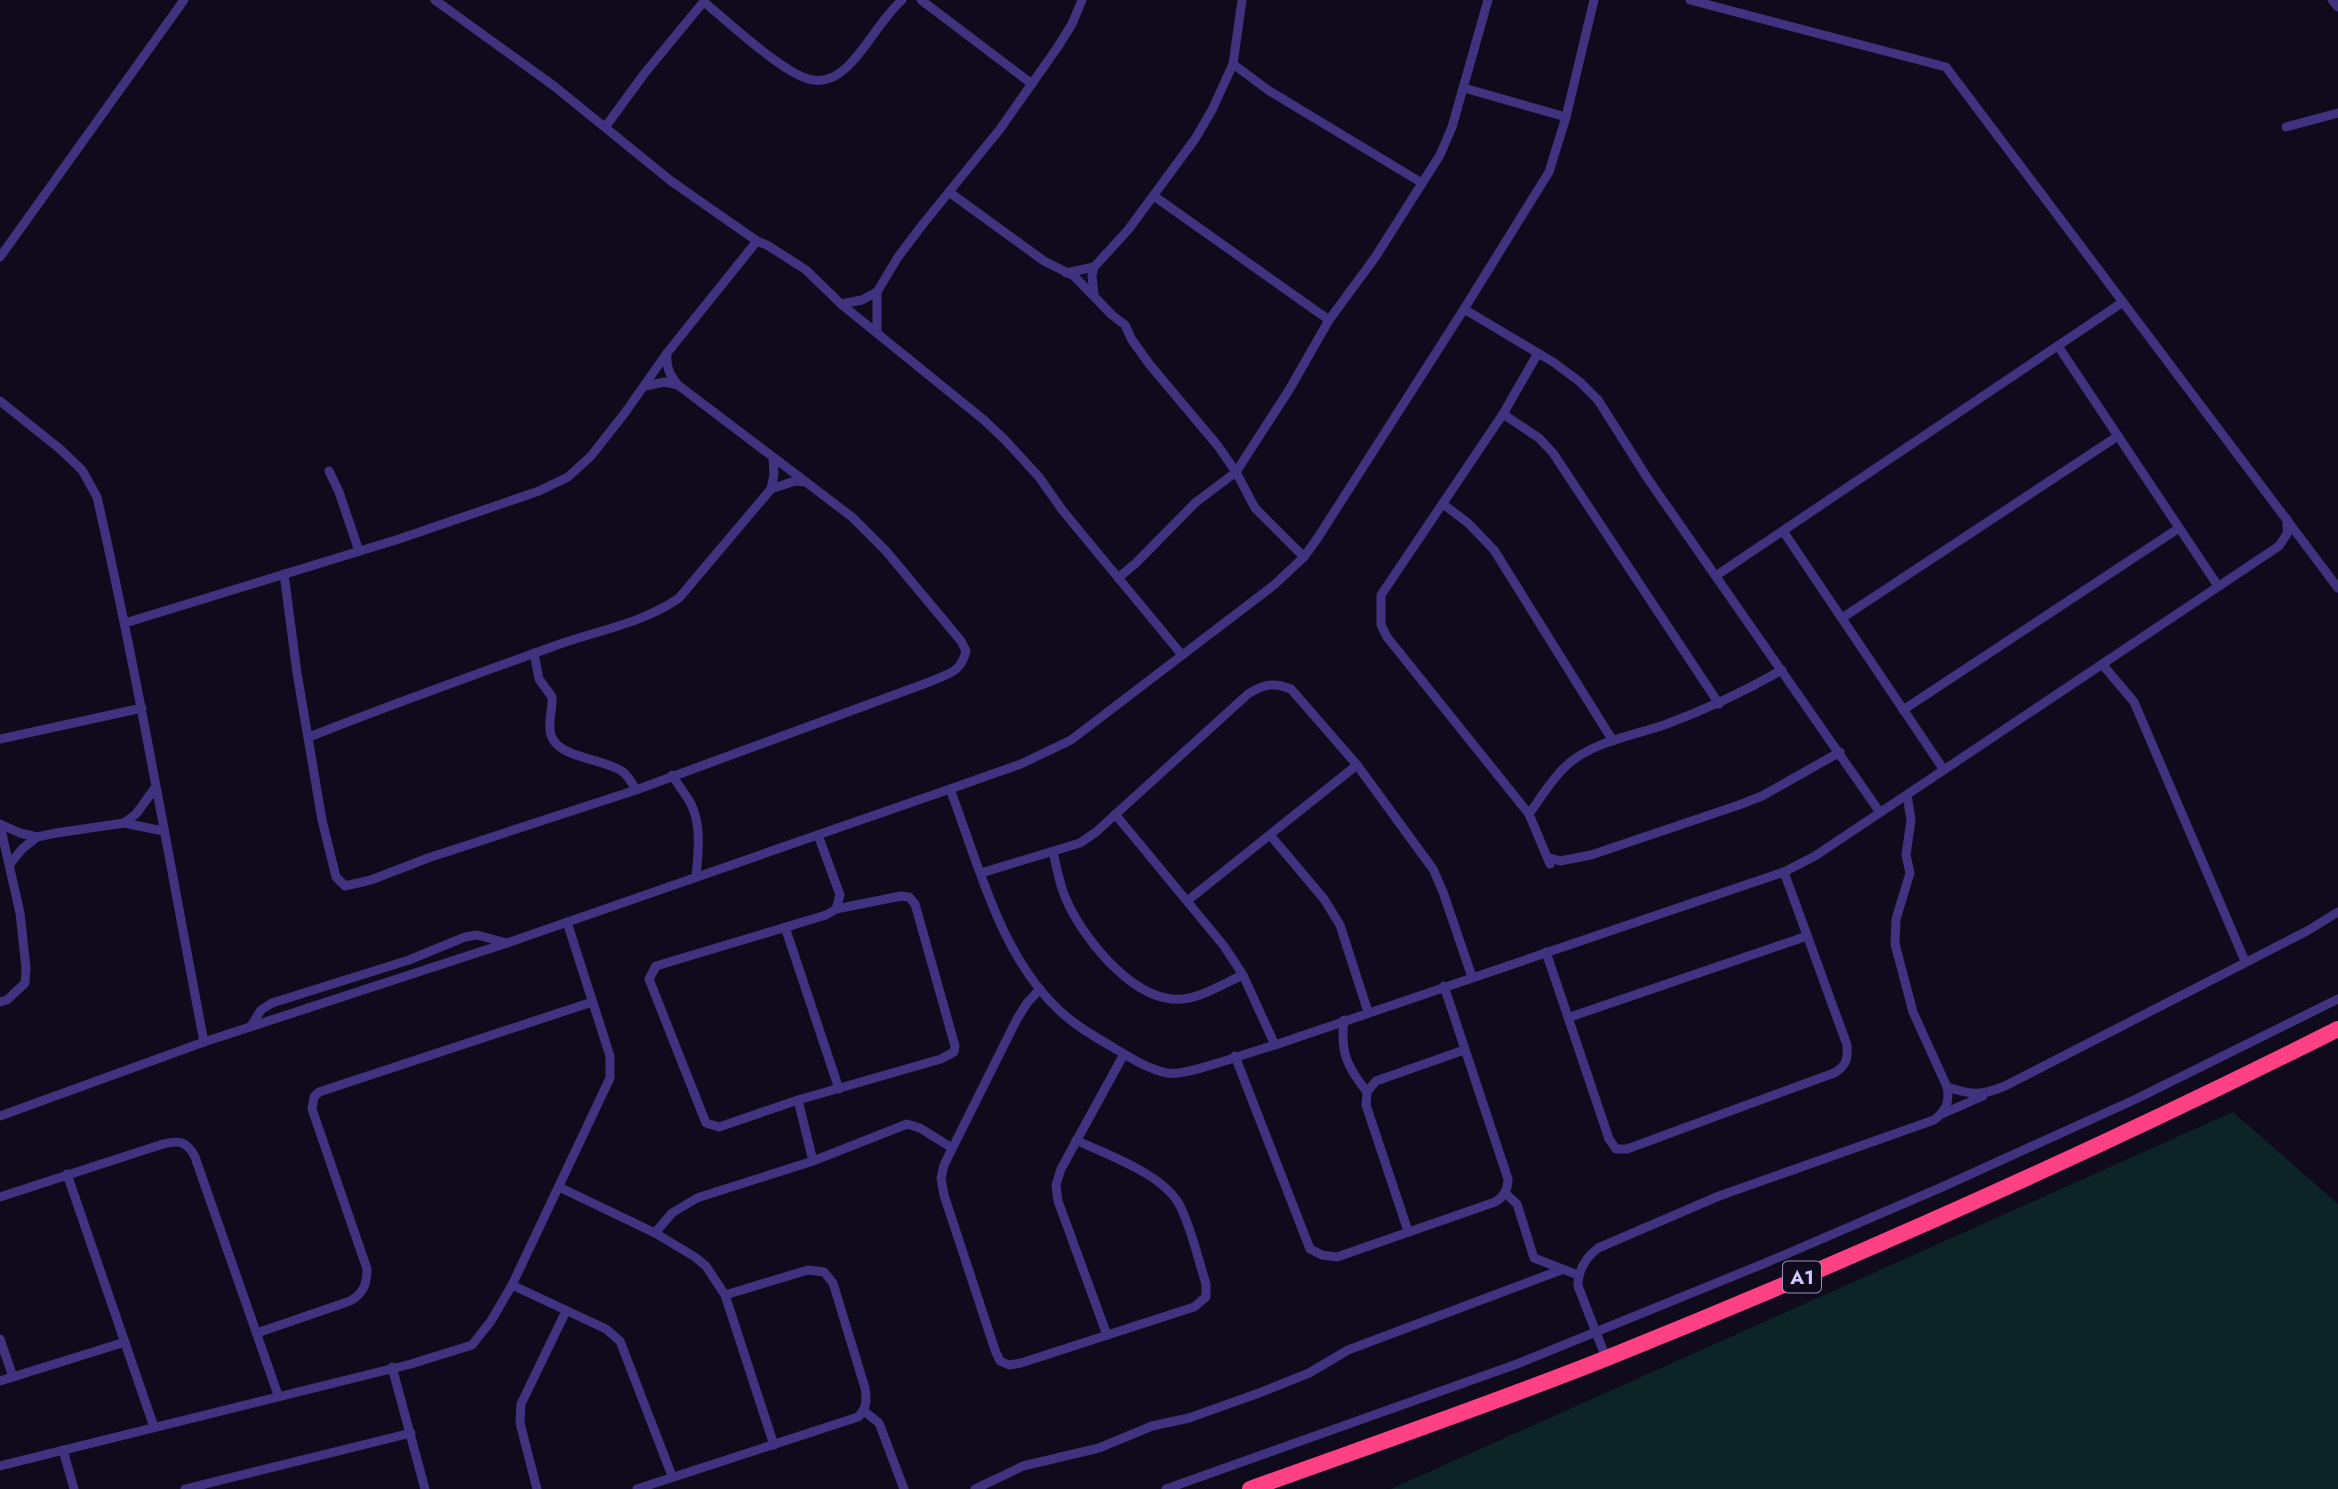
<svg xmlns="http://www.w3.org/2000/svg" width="2338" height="1489" font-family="Jost,sans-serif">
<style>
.green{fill:#0d2427}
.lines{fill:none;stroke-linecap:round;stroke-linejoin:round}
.street{stroke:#3f327f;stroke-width:9}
.highway{stroke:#ff4183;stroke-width:16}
.labels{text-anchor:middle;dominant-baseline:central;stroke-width:5;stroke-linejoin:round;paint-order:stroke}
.shield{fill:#100a1d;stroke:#998ebb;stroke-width:2}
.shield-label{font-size:19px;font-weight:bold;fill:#d4c6ff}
</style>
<rect width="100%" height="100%" fill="#100a1d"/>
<polygon class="green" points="2233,1112 2338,1204 2338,1489 1391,1489"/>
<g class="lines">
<g class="street">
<polyline points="435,0 554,86 671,181 757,241 767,245 806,270 841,304 984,420 1005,440 1039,477 1063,511 1182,655"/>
<polyline points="921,0 1032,84"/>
<polyline points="1690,0 1946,67 2338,588"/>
<polyline points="2332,0 2338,7"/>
<path d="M704,2C727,21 787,77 813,80C827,82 837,76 847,67C868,47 880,20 902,0"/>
<polyline points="1233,64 1268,90 1422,183"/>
<polyline points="1464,88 1566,117"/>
<polyline points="606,126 644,74 705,0"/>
<polyline points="2286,127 2338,113"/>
<polyline points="949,192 1044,261 1074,276 1112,315 1125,325 1132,340 1150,365 1218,446 1236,472 1255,508 1304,557"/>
<polyline points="1154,196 1329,320"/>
<polyline points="0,257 184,0"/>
<polyline points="1066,273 1094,267 1128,230 1195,139 1212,110 1233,64 1242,0"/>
<polyline points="1094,295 1092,276 1094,267"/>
<polyline points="841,304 862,300 877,292"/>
<polyline points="1464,309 1553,362 1580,382 1598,400 1648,479 1879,811"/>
<polyline points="877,332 877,292 898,257 923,224 1000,129 1057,48 1072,24 1082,0"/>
<polyline points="2058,346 2218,586"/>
<polyline points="1538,353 1503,414 1381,595 1381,625 1387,637 1529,814 1550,864 1550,858 1560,861 1591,855 1739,805 1762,796 1840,752"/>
<polyline points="645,386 665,382 678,385"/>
<path d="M0,401L60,449L82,470L97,497C138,677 169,860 204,1042"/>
<polyline points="1503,414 1539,438 1553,453 1719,704"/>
<polyline points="329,471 339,492 359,551"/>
<polyline points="771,489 795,481 806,482"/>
<polyline points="1443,504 1468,523 1494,550 1613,741"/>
<polyline points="1783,531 1944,770"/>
<path d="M284,574L297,673L322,820L336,877L345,886L371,880L428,858L636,790L932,681C950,673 961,672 966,651L961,641L886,551L852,517L678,385C669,374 666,367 667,353"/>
<polyline points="1717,575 2123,302"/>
<polyline points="1118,578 1136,563 1195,503 1236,472 1289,390 1329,320 1376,256 1440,155 1452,127 1488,0"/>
<polyline points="1842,618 2118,436"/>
<polyline points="125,623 399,539 539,491 568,477 591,456 624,414 667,353 757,241"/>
<path d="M534,653L539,679L552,697C553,709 547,724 551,735C558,759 605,758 623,772C629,777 632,783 636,790"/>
<polyline points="2102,664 2134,702 2245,961"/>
<polyline points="1903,710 2179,528"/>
<path d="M309,737C392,704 476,674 560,644C600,630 643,623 679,598L771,489L774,475L773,458"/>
<polyline points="0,739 142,708"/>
<path d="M672,775C678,785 686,794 691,804C702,826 698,854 696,877"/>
<path d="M950,789C979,865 1000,956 1061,1012C1075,1025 1092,1035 1109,1045C1126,1055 1147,1069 1167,1073C1185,1077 1252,1051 1275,1045L1784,872L1815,856L2279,546L2287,534V519"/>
<polyline points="1115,814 1224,946 1243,975 1275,1045"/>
<path d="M1529,814C1540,799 1551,780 1565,767C1590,742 1632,736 1664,725C1705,710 1744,692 1782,670"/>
<polyline points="124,823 136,814 155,788"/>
<polyline points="0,824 20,833 37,837"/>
<polyline points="0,825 20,913 26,968 25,983 7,1000 0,1002"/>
<polyline points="818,835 840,895 836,909 826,915 656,966 649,979 706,1123 719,1127 798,1100 941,1059 954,1052 955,1046 915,904 909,897 901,896 836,909"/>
<polyline points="1270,835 1324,899 1340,925 1368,1012"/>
<path d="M1053,852C1057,868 1059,884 1066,899C1082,937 1129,995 1172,999C1196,1002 1222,984 1243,975"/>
<polyline points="10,864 22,849 37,837 56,833 124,823 163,831"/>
<path d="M981,873L1080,843L1096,832L1248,694C1264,684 1274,682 1291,689L1357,765L1433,869L1443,892L1472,977"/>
<polyline points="1187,901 1357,765"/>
<polyline points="785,927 839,1089"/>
<path d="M1546,952L1609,1139L1616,1149H1627L1834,1073C1846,1066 1848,1060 1847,1045L1784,872"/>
<path d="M1040,989L1027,1003L1017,1019L944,1165L941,1178L944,1195L995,1350L1000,1361L1009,1365L1021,1363L1194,1307L1206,1297V1284C1198,1259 1192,1230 1180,1206C1164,1174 1107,1155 1076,1140"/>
<polyline points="1570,1017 1807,936"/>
<path d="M1344,1020C1340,1052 1347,1067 1367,1092"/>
<polyline points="251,1026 261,1010 272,1003 409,960 465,937 477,935 507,943"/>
<path d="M1235,1056L1310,1249L1322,1255L1337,1257L1495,1202C1504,1197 1508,1190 1508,1179L1444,986"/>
<path d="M1947,1087C1972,1095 1981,1096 2005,1086L2307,931L2338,912"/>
<polyline points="798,1100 813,1161"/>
<polyline points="1942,1114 1983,1096"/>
<polyline points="0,1116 204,1042 507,943 950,789 1021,764 1071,740 1274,585 1304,557 1317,539 1464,309 1549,172 1566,117 1594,0"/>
<polyline points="67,1174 154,1427"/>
<polyline points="559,1187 655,1233 695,1257 706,1266 725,1295 774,1445"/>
<polyline points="1505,1193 1517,1204 1534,1258 1578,1275"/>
<path d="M0,1197L163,1144C179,1140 187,1141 195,1157L278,1395"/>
<polyline points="1408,1231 1366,1105 1367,1092 1376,1081 1464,1050"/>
<polyline points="655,1233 672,1213 697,1198 813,1161 907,1124 920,1128 952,1148"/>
<polyline points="512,1285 606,1329 620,1341 672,1476"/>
<path d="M257,1333L350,1301C363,1294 367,1284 367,1269L312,1109L314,1097L319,1092L592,1002"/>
<polyline points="1107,1335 1058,1201 1056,1185 1061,1169 1124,1054"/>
<polyline points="0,1339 13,1377"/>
<path d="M1606,1358L1578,1286C1578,1270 1585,1258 1598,1248L1719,1196L1934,1120C1946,1111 1950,1102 1947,1087L1913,1012L1895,944L1896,919L1910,873L1906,855L1911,820L1907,795"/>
<polyline points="392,1367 425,1489"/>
<polyline points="0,1381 125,1342"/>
<polyline points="864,1411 879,1423 904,1489"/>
<polyline points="63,1450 74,1489"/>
<polyline points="0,1466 411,1364 472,1345 491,1321 512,1285 610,1078 610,1056 567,922"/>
<polyline points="185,1489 411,1433"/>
<polyline points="537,1489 520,1423 521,1404 566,1311"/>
<path d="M637,1489L858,1417C867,1408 867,1400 865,1388L833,1283L824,1272L808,1270L725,1295"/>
<polyline points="975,1489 1023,1466 1099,1448 1152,1426 1189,1418 1259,1393 1309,1373 1348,1350 1561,1270"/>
<polyline points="1166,1489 1517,1364 1763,1264 1940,1188 2136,1099 2338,999"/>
</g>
<path class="highway" d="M1250,1489C1369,1446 1489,1405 1607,1358C1855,1258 2099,1149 2338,1029"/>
</g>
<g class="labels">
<rect class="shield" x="1783" y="1261.5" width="38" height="31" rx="5"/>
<g class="shield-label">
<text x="1802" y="1277">A1</text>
</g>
</g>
</svg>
